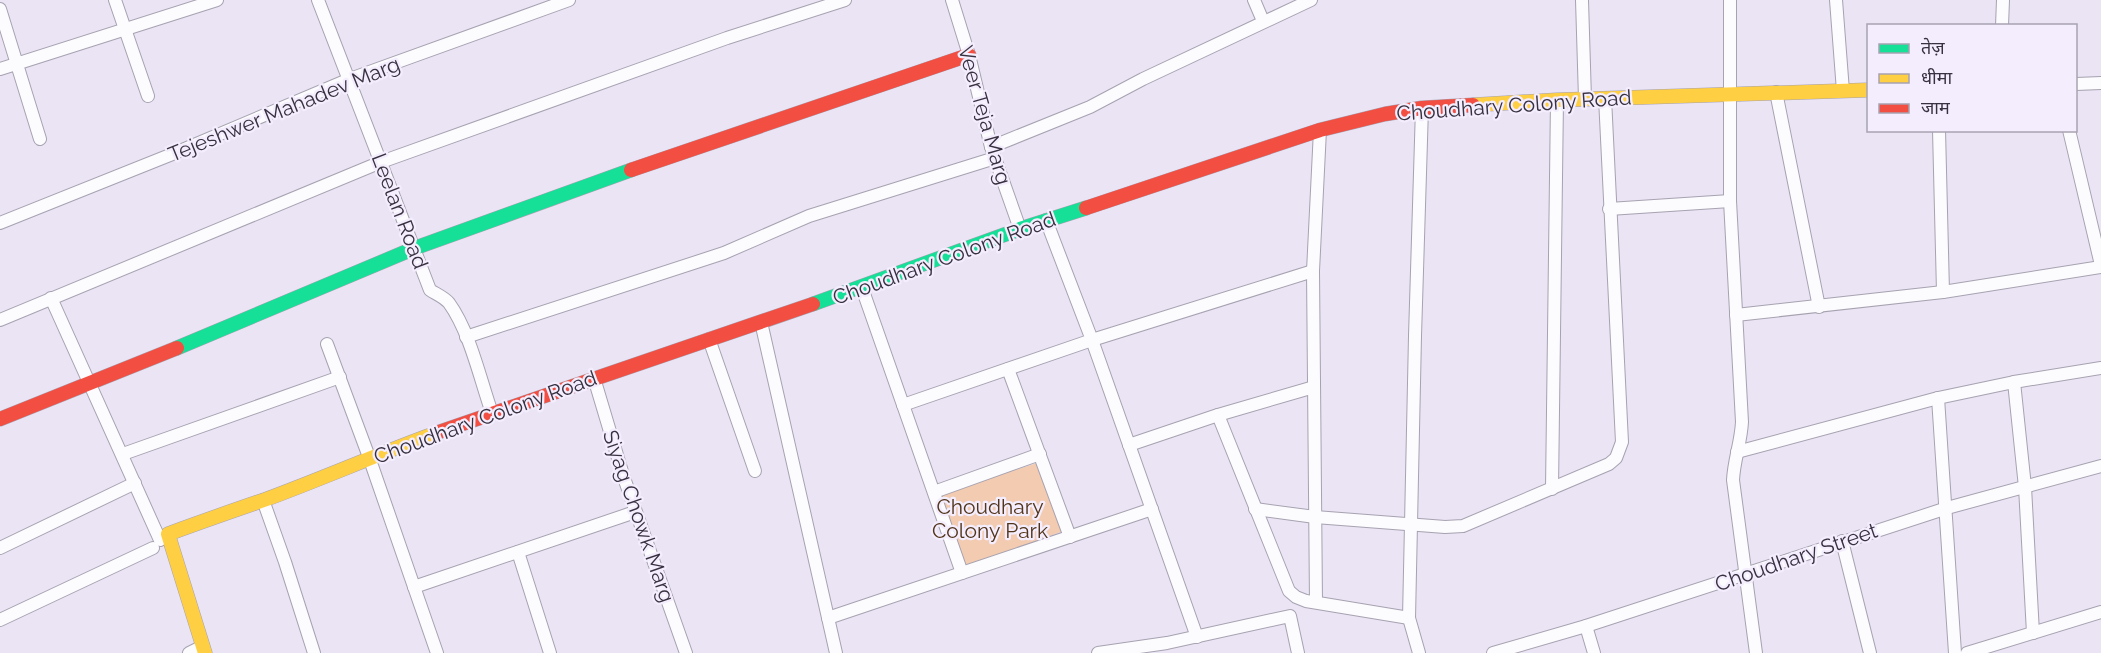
<svg xmlns="http://www.w3.org/2000/svg" width="2101" height="653" font-family="Raleway,'Noto Sans Devanagari',sans-serif">
<style>
.green{fill:#f2cbb1}
.lines{fill:none;stroke-linecap:round;stroke-linejoin:round}
.street-casing{stroke:#a7a2b0;stroke-width:14}
.fast-casing{stroke:#a7a2b0;stroke-width:15}
.slow-casing{stroke:#a7a2b0;stroke-width:15}
.jam-casing{stroke:#a7a2b0;stroke-width:15}
.street{stroke:#fcfbfe;stroke-width:12}
.fast{stroke:#16e098;stroke-width:14}
.slow{stroke:#ffcf43;stroke-width:14}
.jam{stroke:#f24e42;stroke-width:14}
.labels{text-anchor:middle;dominant-baseline:central;stroke-width:4.5;stroke-linejoin:round;paint-order:stroke}
.street-label{font-size:21px;fill:#373140;stroke:#f3edfd}
.park-label{font-size:21px;fill:#523418;stroke:#f3edfd}
</style>
<rect width="100%" height="100%" fill="#eae4f5"/>
<polygon class="green" points="1037,463 1063,531 966,567 939,494"/>
<g class="lines">
<g class="street-casing">
<g id="street">
<polyline points="115,0 148,96"/>
<path d="M318,0L430,290C436,294 444,297 449,303C470,332 480,379 492,413"/>
<polyline points="952,0 969,55 991,147 1020,229"/>
<polyline points="1254,0 1263,21"/>
<polyline points="1582,0 1585,99"/>
<path d="M1730,0V201L1742,422C1741,442 1734,460 1733,480L1756,653"/>
<polyline points="1836,0 1843,91"/>
<polyline points="0,9 40,139"/>
<polyline points="2002,26 2003,0"/>
<polyline points="0,69 217,0"/>
<polyline points="2076,84 2101,83"/>
<polyline points="1776,92 1819,307"/>
<polyline points="1939,130 1943,292"/>
<polyline points="2069,130 2101,265"/>
<polyline points="991,147 1090,107 1143,79 1311,0"/>
<polyline points="1609,209 1730,201"/>
<polyline points="1046,220 1092,340 1197,637"/>
<polyline points="0,223 175,153 350,79 569,0"/>
<polyline points="862,288 962,573"/>
<polyline points="51,298 160,540"/>
<polyline points="1736,315 1943,292 2101,267"/>
<polyline points="0,320 381,162 727,38 845,0"/>
<polyline points="761,322 836,653"/>
<polyline points="466,337 724,253 809,216 995,158"/>
<polyline points="709,339 755,471"/>
<polyline points="327,344 369,457 437,653"/>
<polyline points="1008,369 1070,537"/>
<polyline points="594,378 623,475 686,653"/>
<polyline points="2014,382 2025,487 2033,633"/>
<polyline points="1938,398 1955,653"/>
<polyline points="903,405 1092,340 1313,271"/>
<polyline points="1218,415 1289,591 1296,597 1306,601 1409,618"/>
<polyline points="1129,445 1218,415 1314,387"/>
<polyline points="1737,452 1938,398 2014,382 2101,368"/>
<polyline points="123,454 340,377"/>
<polyline points="1552,489 1557,100"/>
<polyline points="934,492 1040,454"/>
<polyline points="263,500 285,562 314,653"/>
<polyline points="1255,509 1315,517 1445,527 1463,526 1609,464 1616,458 1622,442 1605,98"/>
<polyline points="1842,541 1870,653"/>
<polyline points="0,548 135,483"/>
<polyline points="518,552 550,653"/>
<polyline points="414,587 632,513"/>
<polyline points="1316,602 1313,271 1320,130"/>
<polyline points="828,618 1152,509"/>
<polyline points="0,620 153,548"/>
<polyline points="1586,626 1594,653"/>
<polyline points="189,653 199,648"/>
<polyline points="1098,653 1167,643 1290,616 1298,653"/>
<polyline points="1419,653 1409,618 1415,336 1422,108"/>
<polyline points="1493,653 1586,626 1947,508 2101,466"/>
<polyline points="1967,653 2101,612"/>
</g>
</g>
<g class="fast-casing">
<g id="fast">
<polyline points="813,304 1020,229 1086,208"/>
<polyline points="177,348 415,248 631,170"/>
</g>
</g>
<g class="slow-casing">
<g id="slow">
<polyline points="1473,105 1557,100 1868,90"/>
<path d="M205,653L168,534C200,522 232,511 264,500C321,479 378,454 436,433"/>
</g>
</g>
<g class="jam-casing">
<g id="jam">
<polyline points="631,170 969,55"/>
<polyline points="1086,208 1320,130 1385,114 1422,108 1473,105"/>
<polyline points="0,419 177,348"/>
<polyline points="436,433 813,304"/>
</g>
</g>
<use href="#street" class="street"/>
<use href="#fast" class="fast"/>
<use href="#slow" class="slow"/>
<use href="#jam" class="jam"/>
</g>
<g class="labels">
<g class="street-label">
<text transform="translate(1514 105) rotate(-4)">Choudhary Colony Road</text>
<text transform="translate(284 109) rotate(-22)">Tejeshwer Mahadev Marg</text>
<text transform="translate(985 115) rotate(74)">Veer Teja Marg</text>
<text transform="translate(400 211) rotate(69)">Leelan Road</text>
<text transform="translate(944 258) rotate(-20)">Choudhary Colony Road</text>
<text transform="translate(485 417) rotate(-20)">Choudhary Colony Road</text>
<text transform="translate(639 516) rotate(71)">Siyag Chowk Marg</text>
<text transform="translate(1796 557) rotate(-19)">Choudhary Street</text>
</g>
<g class="park-label">
<text x="990" y="506">Choudhary<tspan x="990" dy="24">Colony Park</tspan></text>
</g>
</g>
<rect x="1867" y="24" width="210" height="108" fill="#f3edfd" stroke="#a8a2b1" stroke-width="1.5"/>
<rect x="1879" y="44" width="30" height="9" fill="#16e098" stroke="#a8a2b1" stroke-width="1.5"/>
<text x="1921" y="54" font-size="18" fill="#373140">तेज़</text>
<rect x="1879" y="74" width="30" height="9" fill="#ffcf43" stroke="#a8a2b1" stroke-width="1.5"/>
<text x="1921" y="84" font-size="18" fill="#373140">धीमा</text>
<rect x="1879" y="104" width="30" height="9" fill="#f24e42" stroke="#a8a2b1" stroke-width="1.5"/>
<text x="1921" y="114" font-size="18" fill="#373140">जाम</text>
</svg>
